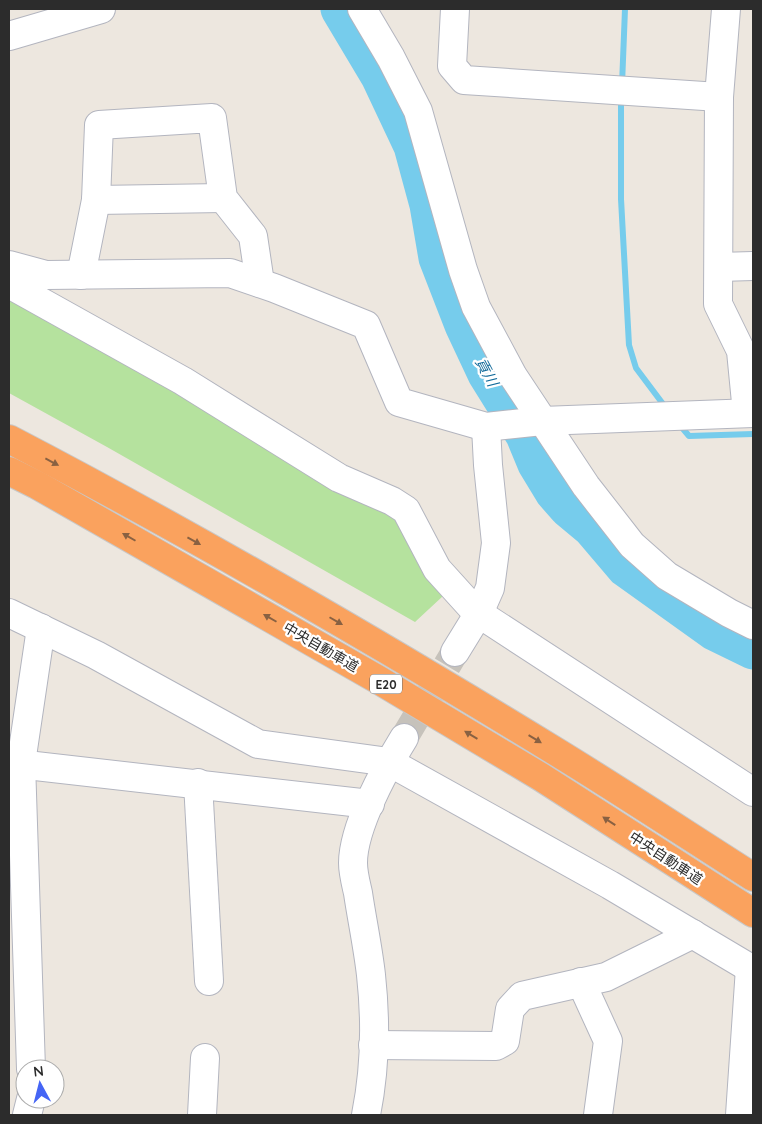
<svg xmlns="http://www.w3.org/2000/svg" width="762" height="1124" font-family="Quicksand,'Noto Sans JP',sans-serif">
<style>
.green{fill:#b5e29e}
.lines{fill:none;stroke-linecap:round;stroke-linejoin:round}
.stream{stroke:#76ccec;stroke-width:6}
.river{stroke:#76ccec;stroke-width:39}
.minor-tunnel{stroke:#c6c2bb;stroke-width:28;stroke-dasharray:28 14;stroke-linecap:butt}
.minor-casing{stroke:#b3b5bf;stroke-width:30}
.highway-casing{stroke:#c8c8c8;stroke-width:30}
.minor{stroke:#fff;stroke-width:28}
.highway{stroke:#faa25e;stroke-width:28}
.oneway{fill:#896142}
.labels{text-anchor:middle;dominant-baseline:central;stroke-width:4.5;stroke-linejoin:round;paint-order:stroke}
.shield{fill:#fff;stroke:#6b6b6b;stroke-width:1}
.shield-label{font-size:12px;font-weight:bold;fill:#2c2c2c}
.street-label{font-size:14px;fill:#2c2c2c;stroke:#fff}
.water-label{font-size:15px;font-style:italic;fill:#126b9b;stroke:#fff}
</style>
<rect width="100%" height="100%" fill="#ede7df"/>
<polygon class="green" points="9,294 399,519 443,596 415,622 107,447 9,393"/>
<g class="lines">
<g class="stream">
<polyline points="622,85 625,9"/>
<polyline points="621,97 621,199 629,345 636,368 666,408"/>
<polyline points="679,424 689,436 753,434"/>
</g>
<polyline class="river" points="340,9 380,76 413,146 429,205 438,258 464,325 487,374 525,435 537,464 554,492 568,508 592,528 626,568 714,631 753,650"/>
<polyline class="minor-tunnel" points="404,738 455,652"/>
<g class="minor-casing">
<g id="minor">
<polyline points="362,9 391,58 418,111 463,270 476,307 513,376 586,486 632,545 667,576 729,613 753,625"/>
<polyline points="455,9 452,66 464,80 719,97"/>
<polyline points="726,9 719,97 718,304 741,351 747,413"/>
<polyline points="9,36 101,9"/>
<polyline points="96,200 223,198"/>
<polyline points="9,265 46,275 230,273 274,288 366,325 399,402 486,427 542,421 753,413"/>
<polyline points="719,267 753,266"/>
<polyline points="81,275 96,200 99,125 212,118 223,198 253,236 260,283"/>
<polyline points="9,284 183,381 339,478 392,501 406,510 437,569 475,611 753,792"/>
<polyline points="9,613 96,655 258,744 389,762 610,885 753,970"/>
<polyline points="455,652 479,613 490,588 496,543 488,465 486,427"/>
<polyline points="9,763 370,804"/>
<polyline points="198,783 209,981"/>
<polyline points="581,982 608,1041 598,1115"/>
<polyline points="373,1045 496,1046 505,1041 510,1009 522,996 606,977 693,934"/>
<polyline points="31,1069 21,763 41,628"/>
<polyline points="27,1115 31,1099"/>
<polyline points="202,1115 205,1058"/>
<path d="M366,1115C375,1070 376,1021 371,975C368,948 362,920 358,893C356,884 353,873 353,863C353,827 385,769 404,738"/>
<polyline points="740,1115 750,968"/>
</g>
</g>
<g class="highway-casing">
<g id="highway">
<path d="M9,439C195,536 377,642 555,751C622,792 687,835 753,877"/>
<polyline points="9,471 37,485 377,679 541,777 753,913"/>
</g>
</g>
<use href="#minor" class="minor"/>
<use href="#highway" class="highway"/>
</g>
<defs><path id="oneway-solid" d="M-6-.8H1V-3.2L6.5 0L1 3.2V.8H-6Z" transform="scale(1.25)"/></defs>
<g class="oneway">
<use href="#oneway-solid" transform="translate(52 462) rotate(28)"/>
<use href="#oneway-solid" transform="translate(129 537) rotate(-150)"/>
<use href="#oneway-solid" transform="translate(194 541) rotate(29)"/>
<use href="#oneway-solid" transform="translate(270 618) rotate(-150)"/>
<use href="#oneway-solid" transform="translate(336 621) rotate(30)"/>
<use href="#oneway-solid" transform="translate(471 735) rotate(-149)"/>
<use href="#oneway-solid" transform="translate(535 739) rotate(31)"/>
<use href="#oneway-solid" transform="translate(609 821) rotate(-147)"/>
</g>
<g class="labels">
<rect class="shield" x="370" y="674.5" width="32" height="19" rx="4"/>
<g class="shield-label">
<text x="386" y="684">E20</text>
</g>
<g class="street-label">
<text transform="translate(321 647) rotate(30)">中央自動車道</text>
<text transform="translate(666 858) rotate(33)">中央自動車道</text>
</g>
<g class="water-label">
<text transform="translate(487 372) rotate(62)">貢川</text>
</g>
</g>
<rect width="762" height="1124" fill="none" stroke="#2c2c2c" stroke-width="20"/>
<g transform="translate(40 1084) rotate(353)"><circle r="24" fill="#ffffff" stroke="#ababab"/>
<path d="M0-4L9 19L0 12L-9 19Z" fill="#4565f5"/>
<text y="-8" font-size="14" font-weight="bold" text-anchor="middle" fill="#2c2c2c">N</text>
</g>
</svg>
